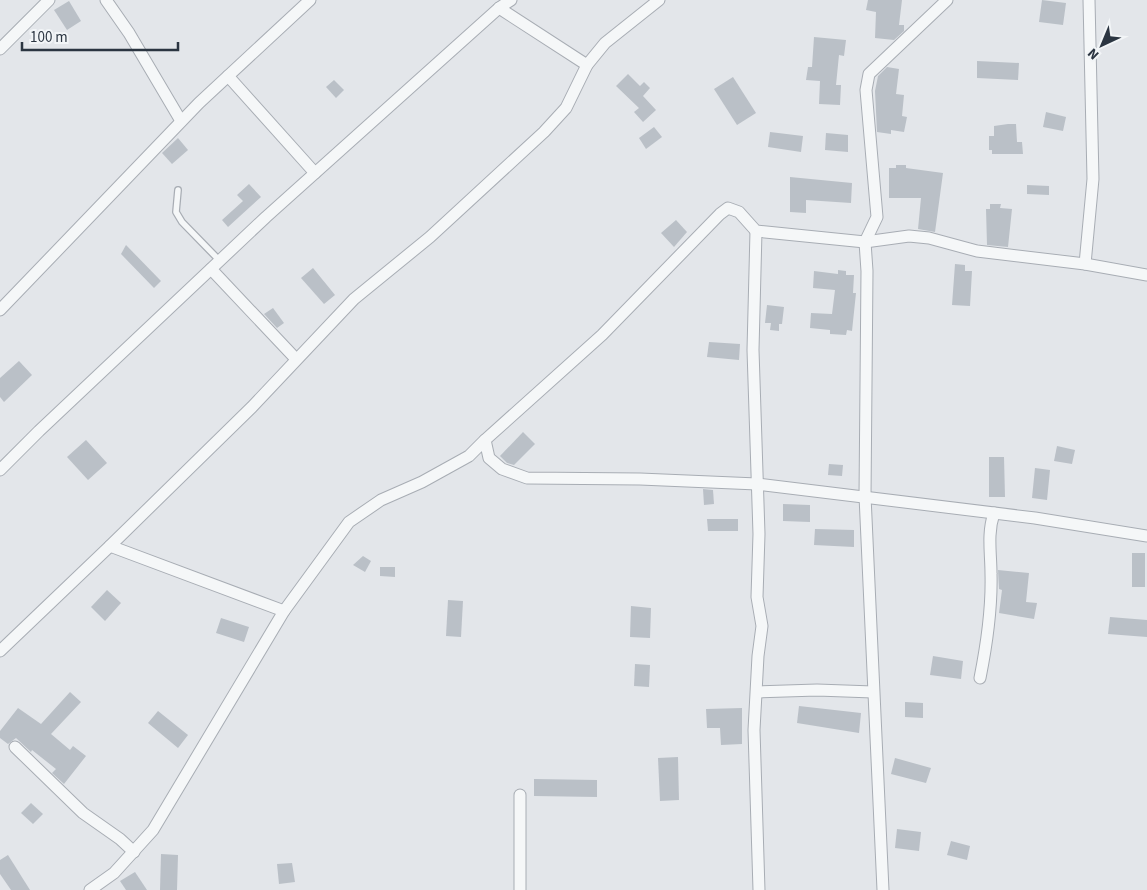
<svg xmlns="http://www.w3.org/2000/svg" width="1147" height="890" font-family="'Source Sans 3',sans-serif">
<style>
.building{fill:#bac0c7}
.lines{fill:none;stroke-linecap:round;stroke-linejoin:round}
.lane-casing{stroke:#a8adb4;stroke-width:8}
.street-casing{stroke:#a8adb4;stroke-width:13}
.lane{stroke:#f5f7f8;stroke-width:5.5}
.street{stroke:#f5f7f8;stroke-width:11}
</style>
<rect width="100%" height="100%" fill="#e3e6ea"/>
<g class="building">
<polygon points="868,0 902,0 899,25 904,25 904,31 894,40 875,38 876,12 866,10"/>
<polygon points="1042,0 1066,3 1063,25 1039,22"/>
<polygon points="69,1 81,21 67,30 54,10"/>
<polygon points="814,37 846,40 844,56 839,55 836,85 841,85 840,105 819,104 820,81 806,80 808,67 812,67"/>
<polygon points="977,61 1019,63 1018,80 977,78"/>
<polygon points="887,67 899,69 896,94 904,95 902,116 907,117 904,132 891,130 891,134 877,132 875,91 878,76"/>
<polygon points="628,74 640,86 644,82 650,88 643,96 656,110 643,122 634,112 639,108 616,86"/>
<polygon points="733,77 756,113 737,125 714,89"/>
<polygon points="334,80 344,90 336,98 326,87"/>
<polygon points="1046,112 1066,117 1063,131 1043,127"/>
<polygon points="1008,124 1016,124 1017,142 1022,142 1023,154 992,154 992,150 989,150 989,136 994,136 994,126"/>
<polygon points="654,127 662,137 646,149 639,138"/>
<polygon points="770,132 803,136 801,152 768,147"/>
<polygon points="826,133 848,135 848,152 825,150"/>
<polygon points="178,138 188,150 172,164 162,153"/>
<polygon points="896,165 906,165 906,168 943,173 935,232 918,229 921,198 889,198 889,168 896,168"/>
<polygon points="790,177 852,183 851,203 806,200 806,213 790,212"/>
<polygon points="249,184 261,197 228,227 222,220 243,201 237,195"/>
<polygon points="1027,185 1049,186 1049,195 1027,194"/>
<polygon points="990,204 1001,204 1000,208 1012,209 1008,247 987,245 986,209 990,209"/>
<polygon points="676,220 687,232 674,247 661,233"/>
<polygon points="126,245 161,281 154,288 121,254"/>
<polygon points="955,264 965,265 965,271 972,271 970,306 952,305"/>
<polygon points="313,268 335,295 324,304 301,278"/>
<polygon points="838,270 846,271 846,275 854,275 853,293 856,293 852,331 847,330 846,335 830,334 830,330 810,328 811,313 832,314 835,290 813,288 814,271 838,274"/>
<polygon points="767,305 784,307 782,324 779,324 779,331 770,330 771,323 765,323"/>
<polygon points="273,308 284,323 277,328 264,314"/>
<polygon points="709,342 740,344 739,360 707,357"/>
<polygon points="19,361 32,375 4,402 0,397 0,378"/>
<polygon points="523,432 535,444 514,465 507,463 500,456"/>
<polygon points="86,440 107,463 88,480 67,457"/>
<polygon points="1057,446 1075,450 1072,464 1054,461"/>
<polygon points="989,457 1004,457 1005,497 989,497"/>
<polygon points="829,464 843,465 842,476 828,475"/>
<polygon points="1035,468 1050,470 1047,500 1032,498"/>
<polygon points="703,489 713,490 714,504 704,505"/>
<polygon points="783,504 810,505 810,522 783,521"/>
<polygon points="707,519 738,519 738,531 708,531"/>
<polygon points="815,529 854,530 854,547 814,545"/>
<rect x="1132" y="553" width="13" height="34"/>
<polygon points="363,556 371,561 365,572 353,565"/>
<polygon points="380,567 395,567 395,577 380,576"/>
<polygon points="998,570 1029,573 1026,602 1037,603 1034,619 999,613 1002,590 999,589"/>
<polygon points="107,590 121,603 105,621 91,607"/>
<polygon points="448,600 463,601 461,637 446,636"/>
<polygon points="631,606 651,608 650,638 630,637"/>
<polygon points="1110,617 1147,620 1147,637 1108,634"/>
<polygon points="221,618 249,627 244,642 216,633"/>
<polygon points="933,656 963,661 961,679 930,675"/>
<polygon points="635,664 650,665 649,687 634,686"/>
<polygon points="70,692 81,702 51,734 70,750 73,746 86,756 64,784 52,773 56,769 32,750 31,752 16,738 8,744 0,738 0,731 18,708 41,724"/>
<polygon points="905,702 923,703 923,718 905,717"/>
<polygon points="799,706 861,713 859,733 797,723"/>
<polygon points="742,708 742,744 721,745 720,728 707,728 706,709"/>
<polygon points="158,711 188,735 178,748 148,723"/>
<polygon points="678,757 679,800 660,801 658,758"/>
<polygon points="895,758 931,768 926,783 891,774"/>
<polygon points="534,779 597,780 597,797 534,796"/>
<polygon points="31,803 43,814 33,824 21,813"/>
<polygon points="897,829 921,832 919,851 895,848"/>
<polygon points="951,841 970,846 967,860 947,855"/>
<polygon points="161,854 178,855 177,890 160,890"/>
<polygon points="8,855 30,890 11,890 0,874 0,860"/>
<polygon points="292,863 295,882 279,884 277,864"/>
<polygon points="135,872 147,890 126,890 120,881"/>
</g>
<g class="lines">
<g class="lane-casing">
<polyline id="lane" points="178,190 176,212 182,222 220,261"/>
</g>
<g class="street-casing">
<g id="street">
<polyline points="106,0 129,33 181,121"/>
<polyline points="499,8 587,65"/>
<polyline points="0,49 49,0"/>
<polyline points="228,76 315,173"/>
<polyline points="756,231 753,350 759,534 757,597 762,626 758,656 754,730 759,890"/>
<polyline points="1085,264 1093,179 1089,0"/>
<polyline points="211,269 296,359"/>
<polyline points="0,310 199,103 310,0"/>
<polyline points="485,440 602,335 720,214 728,208 739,212 756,231 865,242 909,236 929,238 977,251 1085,264 1147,275"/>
<polyline points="0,470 39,431 266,217 499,8 511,0"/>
<polyline points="284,611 110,546 252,407 354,299 430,237 544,132 566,108 587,65 605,43 659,0"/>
<polyline points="0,651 110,546"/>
<path d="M980,678C987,643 992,610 991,574C991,553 987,534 994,513"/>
<polyline points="757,692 817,690 873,692"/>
<polyline points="15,747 83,813 120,839 134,852"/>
<polyline points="520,795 520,890"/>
<polyline points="90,890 114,873 153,830 284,611 349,522 381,500 422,482 469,456 485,440 489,458 502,469 527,478 640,479 757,484 1035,518 1147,536"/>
<polyline points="883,890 865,496 867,271 865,242 877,217 866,90 869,74 947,0"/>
</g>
</g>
<use href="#lane" class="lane"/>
<use href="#street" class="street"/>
</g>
<g transform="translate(1102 45) rotate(224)" stroke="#f2f5f7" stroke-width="4" paint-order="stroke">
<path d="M0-4L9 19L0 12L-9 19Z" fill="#2b3541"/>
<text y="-8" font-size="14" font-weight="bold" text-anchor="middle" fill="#2b3541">N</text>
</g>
<path d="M22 42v8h156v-8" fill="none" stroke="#2b3541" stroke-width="2.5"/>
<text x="30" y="42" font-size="15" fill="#2b3541" stroke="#f2f5f7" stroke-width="4" paint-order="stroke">100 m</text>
</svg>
